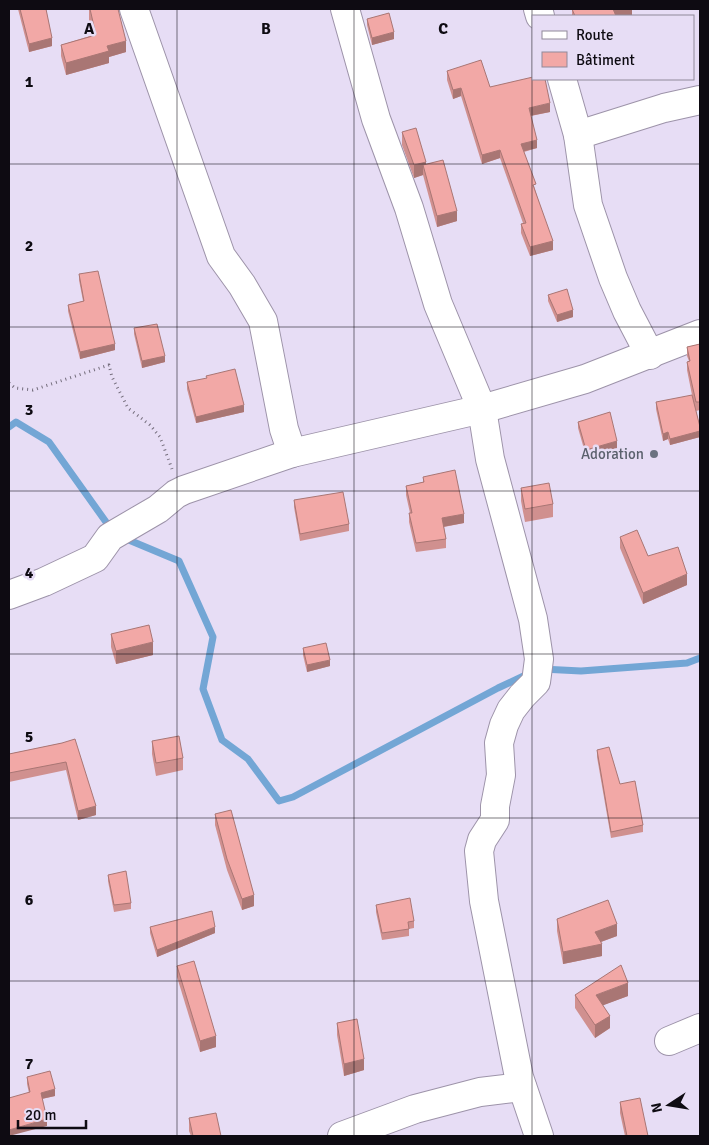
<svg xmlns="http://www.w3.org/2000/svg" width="709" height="1145" font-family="Signika,sans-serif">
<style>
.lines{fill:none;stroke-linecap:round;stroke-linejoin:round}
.stream{stroke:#73a6d5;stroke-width:7}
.minor-casing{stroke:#9d93a9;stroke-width:30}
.path{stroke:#756e7d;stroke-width:3;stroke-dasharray:1 4;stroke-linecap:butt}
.minor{stroke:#fff;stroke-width:28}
.wall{fill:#d0908f}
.shaded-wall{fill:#a97674}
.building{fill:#f2a8a6;stroke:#a97674}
.grid{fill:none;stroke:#0e0b12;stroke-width:1;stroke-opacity:0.55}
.worship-dot{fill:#6b7280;stroke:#e7ddf5;stroke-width:2}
.labels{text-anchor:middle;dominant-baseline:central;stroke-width:5;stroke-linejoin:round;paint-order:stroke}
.worship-label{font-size:15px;fill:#5b616d;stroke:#e7ddf5;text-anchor:end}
.grid-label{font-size:16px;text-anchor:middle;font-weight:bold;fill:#0e0b12;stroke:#e7ddf5;stroke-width:5;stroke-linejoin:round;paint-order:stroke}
</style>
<rect width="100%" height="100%" fill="#e7ddf5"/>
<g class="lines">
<g class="stream">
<polyline points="9,427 16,422 49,442 111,529"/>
<polyline points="124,538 179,561 213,637 203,689 222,740 248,759 279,801 293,797 498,688 530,673"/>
<polyline points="542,669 581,671 687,663 700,658"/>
</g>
<g class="minor-casing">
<g id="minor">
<polyline points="134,9 221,256 242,285 263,321 284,429 292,453"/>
<polyline points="345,9 376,119 409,208 438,304 482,409 490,459 533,619 539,659 536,682 522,696 511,710 504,725 499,743 501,775 495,806 495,820 482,840 479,851 484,901 519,1077 539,1136"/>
<polyline points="538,9 540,16"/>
<polyline points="562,79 578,135 588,205 613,278 627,311 650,355"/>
<polyline points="578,135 664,108 700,100"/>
<polyline points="9,595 44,582 95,558 110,537 158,509 176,494 184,490 292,453 482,409 585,379 700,334"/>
<polyline points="669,1041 700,1028"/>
<polyline points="342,1136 415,1109 480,1092 522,1087"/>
</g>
</g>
<polyline class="path" points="9,383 15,388 33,390 109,365 112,377 128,408 150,425 160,437 172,469"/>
<use href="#minor" class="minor"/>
</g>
<g class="wall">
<polygon points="18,9 46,9 52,46 29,52"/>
<polygon points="89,9 126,52 109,57 109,63 66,75 61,56 61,45 93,35 89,20"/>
<polygon points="572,9 632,9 632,15 627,16 572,16"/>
<polygon points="367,19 394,39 372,45 367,25"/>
<polygon points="447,71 490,87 550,112 531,116 537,148 524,152 553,250 530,256 521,233 521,224 523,223 500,158 482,164 461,96 453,99 447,80"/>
<polygon points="402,132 426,164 457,221 437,227 423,175 414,178 402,145"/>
<polygon points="79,274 115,350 80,359 68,311 68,305 83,301 79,280"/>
<polygon points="548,295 573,317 557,322 548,301"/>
<polygon points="134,328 165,362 142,368 134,334"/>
<polygon points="700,344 700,410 696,411 700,427 700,437 670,445 668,439 663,441 656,409 656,402 694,405 687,370 687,362 689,361 687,356 687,347"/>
<polygon points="187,382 244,412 196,423 187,389"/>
<polygon points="578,422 617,448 586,456 578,428"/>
<polygon points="423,477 464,523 444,527 446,539 446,548 416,552 409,522 409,513 410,513 406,495 406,486 423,482"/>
<polygon points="521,488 553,504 553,517 525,522 521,501"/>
<polygon points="294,500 349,524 349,531 300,541 294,507"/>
<polygon points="620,537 648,556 687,585 643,604 620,548"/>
<polygon points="111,634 153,655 116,664 111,647"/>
<polygon points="303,648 330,666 307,672 303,655"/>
<polygon points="152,741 183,758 183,770 156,776 152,754"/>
<polygon points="62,743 96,815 78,820 66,770 9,782 9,754"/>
<polygon points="597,750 620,784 643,825 643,832 611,838 597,757"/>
<polygon points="215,814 254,906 242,910 227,870 215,825"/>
<polygon points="108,875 131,903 131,909 114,912 108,881"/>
<polygon points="376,905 414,921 414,928 409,929 409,936 382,940 376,912"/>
<polygon points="557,919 617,936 601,942 602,956 563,964 557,931"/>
<polygon points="150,927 215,933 157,957 150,933"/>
<polygon points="177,966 216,1047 200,1052 177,977"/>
<polygon points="575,995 628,996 603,1005 610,1028 595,1038 575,1008"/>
<polygon points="337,1023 364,1070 344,1076 337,1035"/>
<polygon points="27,1077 55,1096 42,1099 47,1126 29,1093 27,1084"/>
<polygon points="620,1102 648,1136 625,1136 620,1113"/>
<polygon points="189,1118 221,1136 191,1136 189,1131"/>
</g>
<g class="shaded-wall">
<polygon points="613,9 632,9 632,15 627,16 613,16"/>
<polygon points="394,32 394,39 372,45 372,38"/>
<polygon points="52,38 52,46 29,52 29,44"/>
<polygon points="126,41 126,52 109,57 109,63 66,75 66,63 107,46"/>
<polygon points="461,88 461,96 453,99 453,90"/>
<polygon points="550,103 550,112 529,116 529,108"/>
<polygon points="537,140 537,148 521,152 521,144"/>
<polygon points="500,150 500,158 482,164 482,155"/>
<polygon points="426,162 426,174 423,165 423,175 414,178 414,165"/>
<polygon points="457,211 457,221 437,227 437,216"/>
<polygon points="553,241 553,250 530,256 530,247"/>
<polygon points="573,310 573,317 557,322 557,315"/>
<polygon points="115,344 115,350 80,359 80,352"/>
<polygon points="165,356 165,362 142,368 142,361"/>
<polygon points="244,405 244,412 196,423 196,417"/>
<polygon points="700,431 700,437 670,445 670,439"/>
<polygon points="668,432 668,439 663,441 663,434"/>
<polygon points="617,441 617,448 586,456 586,450"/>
<polygon points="464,514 464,523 442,527 442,518"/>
<polygon points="687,574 687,585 643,604 643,593"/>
<polygon points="153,642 153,655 116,664 116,651"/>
<polygon points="330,660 330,666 307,672 307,665"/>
<polygon points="96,806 96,815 78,820 78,811"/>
<polygon points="254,895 254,906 242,910 242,899"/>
<polygon points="617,924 617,936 595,944 595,932"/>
<polygon points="215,927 215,933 157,957 157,950"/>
<polygon points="602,944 602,956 563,964 563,952"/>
<polygon points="628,983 628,996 596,1008 596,995"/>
<polygon points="610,1016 610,1028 595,1038 595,1025"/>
<polygon points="216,1036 216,1047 200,1052 200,1041"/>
<polygon points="364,1059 364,1070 344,1076 344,1064"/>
<polygon points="55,1089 55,1096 41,1099 41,1093"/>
<polygon points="47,1119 47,1126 9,1136 9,1130"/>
</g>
<g class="building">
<polygon points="20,9 46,9 52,38 29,44"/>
<polygon points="90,9 118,9 126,41 107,46 109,51 66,63 61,45 96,35"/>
<polygon points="572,9 613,9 616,16 575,16"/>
<polygon points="389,13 394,32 372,38 367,19"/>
<polygon points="481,60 490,87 533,77 533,79 545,79 550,103 529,108 537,140 521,144 536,184 533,185 553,241 530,247 521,224 526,223 500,150 482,155 461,88 453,90 447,71"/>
<polygon points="416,128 426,162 414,165 402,132"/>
<polygon points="443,160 457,211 437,216 423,165"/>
<polygon points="98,271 115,344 80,352 68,305 84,301 79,274"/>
<polygon points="567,289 573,310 557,315 548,295"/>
<polygon points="157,324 165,356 142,361 134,328"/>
<polygon points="700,344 700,402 696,402 687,362 690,361 687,347"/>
<polygon points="235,369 244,405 196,417 187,382 207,378 206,376"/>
<polygon points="692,395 700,427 700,431 670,439 668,432 663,434 656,402"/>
<polygon points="610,412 617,441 586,450 578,422"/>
<polygon points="455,470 464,514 442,518 446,539 416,543 409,513 412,513 406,486 424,482 423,477"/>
<polygon points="549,483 553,504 525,509 521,488"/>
<polygon points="343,492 349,524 300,534 294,500"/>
<polygon points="637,530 648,556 678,547 687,574 643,593 620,537"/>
<polygon points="149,625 153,642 116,651 111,634"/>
<polygon points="326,643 330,660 307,665 303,648"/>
<polygon points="179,736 183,758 156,763 152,741"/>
<polygon points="75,739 96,806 78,811 66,762 9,773 9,754 62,743"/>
<polygon points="609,747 620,784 635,781 643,825 611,832 597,750"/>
<polygon points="231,810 254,895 242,899 227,859 215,814"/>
<polygon points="126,871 131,903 114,905 108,875"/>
<polygon points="410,898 414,921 408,922 409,929 382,933 376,905"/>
<polygon points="608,900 617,924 595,932 602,944 563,952 557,919"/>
<polygon points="212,911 215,927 157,950 150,927"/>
<polygon points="194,961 216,1036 200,1041 177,966"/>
<polygon points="621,965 628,983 596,995 610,1016 595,1025 575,995"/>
<polygon points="357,1019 364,1059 344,1064 337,1023"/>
<polygon points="50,1071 55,1089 41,1093 47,1119 9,1130 9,1098 30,1092 27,1077"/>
<polygon points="640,1098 648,1136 627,1136 620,1102"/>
<polygon points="216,1113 221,1136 193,1136 189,1118"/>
</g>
<path class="grid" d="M177,9V1136M354,9V1136M532,9V1136M9,164H700M9,327H700M9,491H700M9,654H700M9,818H700M9,981H700"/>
<circle class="worship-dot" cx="654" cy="454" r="5"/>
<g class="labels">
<g class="worship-label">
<text x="644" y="454">Adoration</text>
</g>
</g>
<g class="grid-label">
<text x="89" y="34">A</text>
<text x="266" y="34">B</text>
<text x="443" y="34">C</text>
<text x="29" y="87">1</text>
<text x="29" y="251">2</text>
<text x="29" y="415">3</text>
<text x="29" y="578">4</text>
<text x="29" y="742">5</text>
<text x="29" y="905">6</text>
<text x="29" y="1069">7</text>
</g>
<rect width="709" height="1145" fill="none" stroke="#0e0b12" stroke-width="20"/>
<rect x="532" y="15" width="162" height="65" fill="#e7ddf5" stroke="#90899a"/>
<rect x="542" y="31" width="25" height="8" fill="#ffffff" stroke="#90899a"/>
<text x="576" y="40" font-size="15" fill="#0e0b12">Route</text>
<rect x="542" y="52" width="25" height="15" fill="#f2a8a6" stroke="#90899a"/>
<text x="576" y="65" font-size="15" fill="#0e0b12">Bâtiment</text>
<g transform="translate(669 1105) rotate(258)" stroke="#e7ddf5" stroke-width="4" paint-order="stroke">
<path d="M0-4L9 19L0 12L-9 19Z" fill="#0e0b12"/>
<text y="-8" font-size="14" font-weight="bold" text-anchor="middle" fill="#0e0b12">N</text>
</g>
<path d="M18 1120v8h68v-8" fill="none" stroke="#0e0b12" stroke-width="2.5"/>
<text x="25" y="1120" font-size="15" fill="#0e0b12" stroke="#e7ddf5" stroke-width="4" paint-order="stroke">20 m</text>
</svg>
